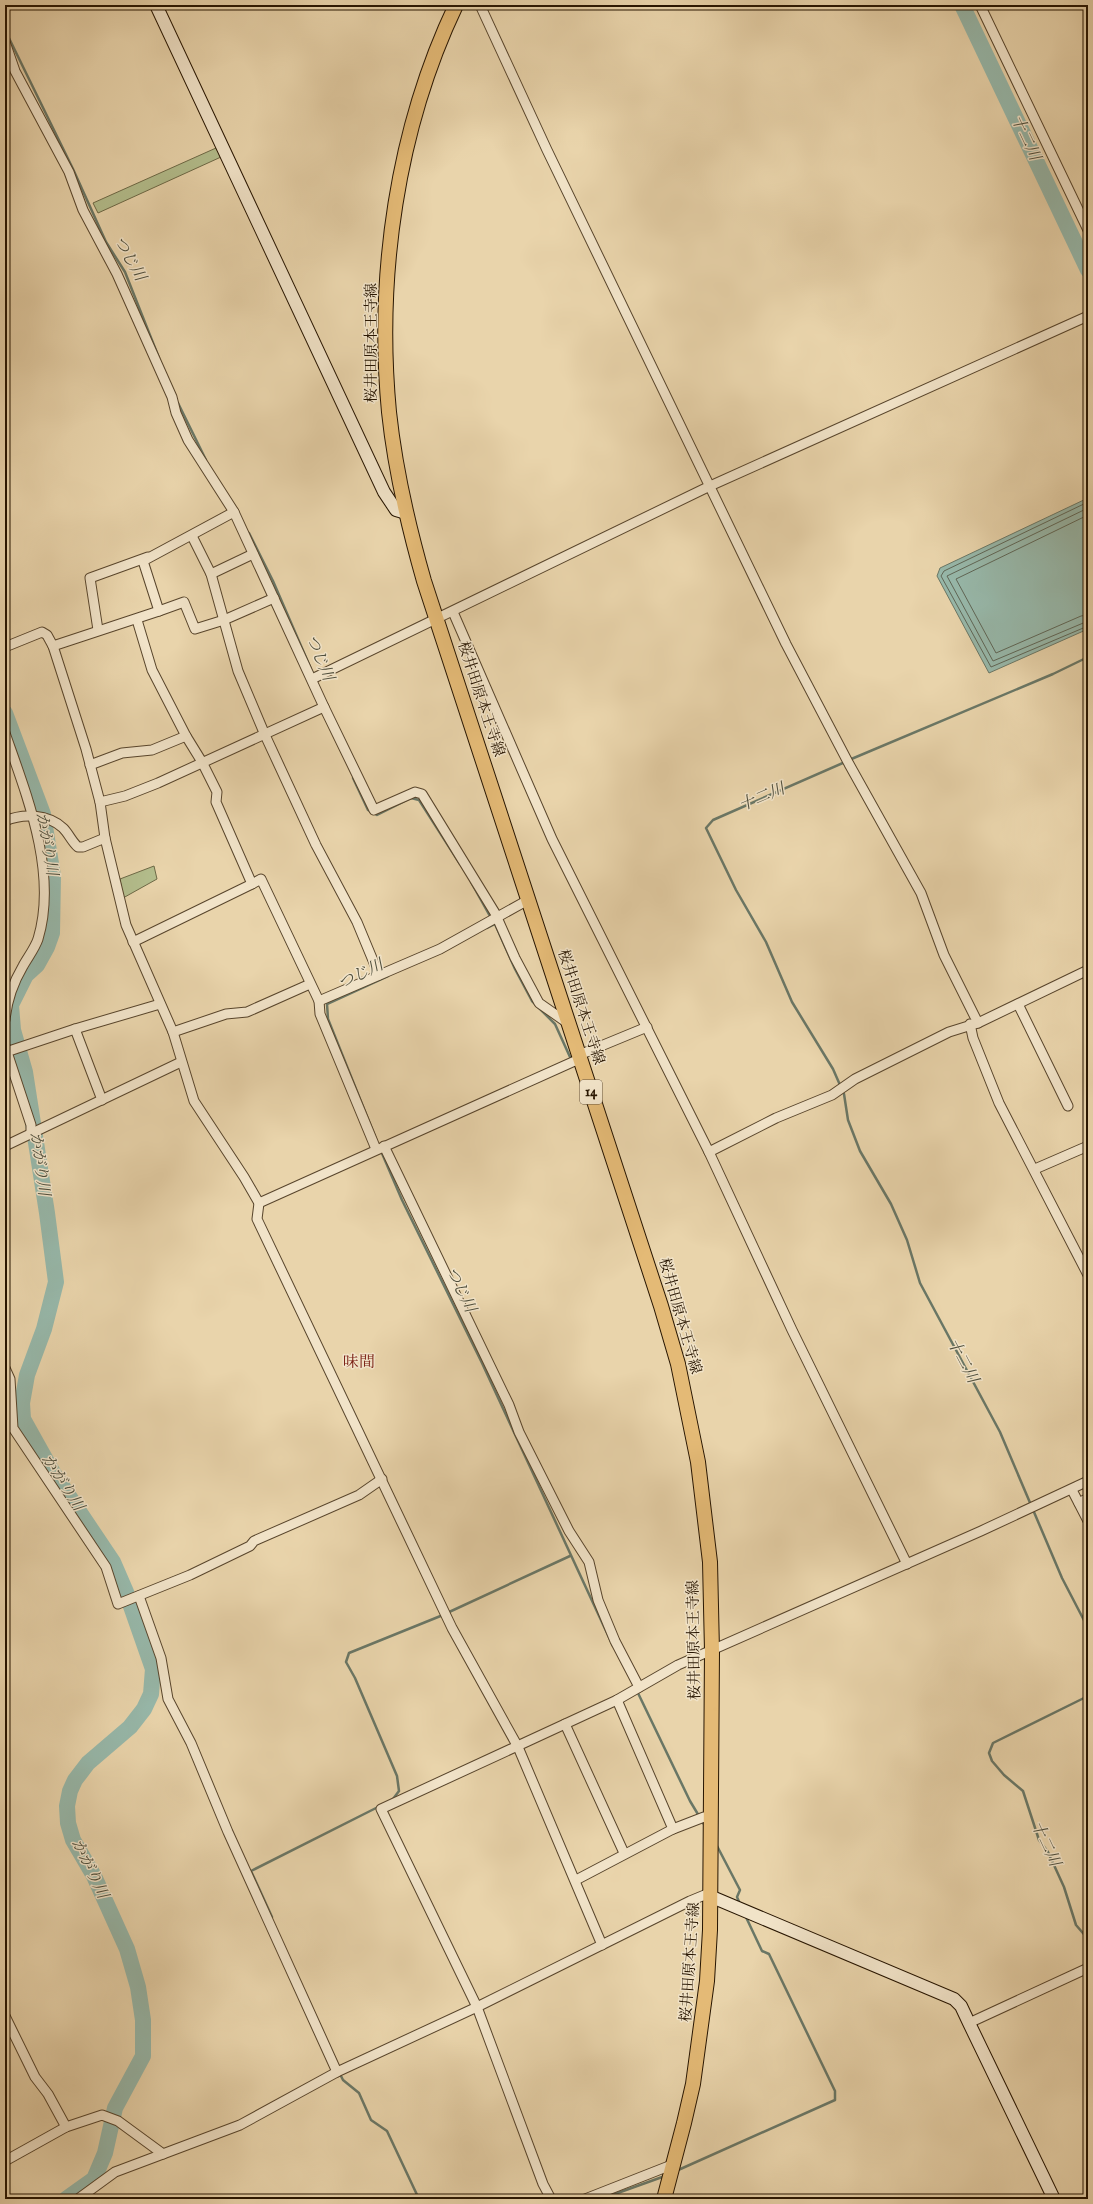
<svg xmlns="http://www.w3.org/2000/svg" width="1093" height="2204" font-family="'IM FELL English','Noto Serif JP',serif">
<style>
.green{fill:#b3bd8c;stroke:#6d6946}
.water{fill:#97b8aa;stroke:#6a7766}
.lines{fill:none;stroke-linecap:round;stroke-linejoin:round}
.shore{stroke:#5f6656;stroke-width:1}
.stream{stroke:#6a7766;stroke-width:2.5}
.river{stroke:#97b8aa;stroke-width:16}
.street-casing{stroke:#58452c;stroke-width:11}
.secondary-casing{stroke:#271501;stroke-width:14}
.primary-casing{stroke:#271501;stroke-width:16}
.street{stroke:#f1e3c8;stroke-width:9}
.secondary{stroke:#f1e3c8;stroke-width:12}
.primary{stroke:#e4ba76;stroke-width:14}
.labels{text-anchor:middle;dominant-baseline:central;stroke-width:3;stroke-linejoin:round;paint-order:stroke}
.shield{fill:#f1e3c8;stroke:#64533d;stroke-width:1}
.shield-label{font-size:14px;font-weight:bold;fill:#271501}
.street-label{font-size:15px;fill:#271501;stroke:#f1e3c8}
.water-label{font-size:16px;font-style:italic;fill:#4e4e3c;stroke:#f1e3c8}
.neighbourhood-label{font-size:16px;fill:#7a1f14;stroke:#f1e3c8}
</style>
<rect width="100%" height="100%" fill="#e9d4ab"/>
<filter id="stains"><feTurbulence type="fractalNoise" baseFrequency=".005" numOctaves="4"/><feColorMatrix values="0 0 0 0 .2 0 0 0 0 .09 0 0 0 0 .02 0 0 0 .5 -.17"/></filter>
<radialGradient id="worn" r=".72"><stop offset=".6" stop-color="#630" stop-opacity="0"/><stop offset="1" stop-color="#630" stop-opacity=".3"/></radialGradient>
<g class="green">
<polygon points="216,148 221,157 98,213 93,203"/>
<polygon points="154,866 157,879 123,898 120,879"/>
</g>
<polygon class="water" points="1088,498 1088,629 989,673 937,576 940,568"/>
<g class="lines">
<g class="shore">
<polyline points="1088,502 944,571 941,576 991,667 1088,626"/>
<polyline points="1088,508 947,576 993,661 1088,621"/>
<polyline points="1088,515 956,579 996,653 1081,616 1088,615"/>
</g>
<g class="stream">
<polyline points="5,30 73,169 106,242 125,272 159,358"/>
<polyline points="178,403 206,460"/>
<polyline points="249,533 273,581 314,676"/>
<polyline points="849,760 1053,674 1088,657"/>
<polyline points="353,778 368,810 377,815 411,798 419,800 460,864"/>
<polyline points="471,882 491,918"/>
<polyline points="495,924 515,969 532,1001 555,1024 570,1057"/>
<polyline points="487,928 495,924"/>
<polyline points="840,1085 833,1069 792,1002 766,942 736,890 706,828 713,820 845,762"/>
<polyline points="844,1094 848,1120 860,1151 891,1204 907,1240 920,1283 1000,1432 1062,1578 1088,1628"/>
<polyline points="376,1139 328,1019 327,1004 388,976"/>
<polyline points="381,1151 402,1200 482,1363 613,1646"/>
<polyline points="447,1613 570,1556"/>
<polyline points="637,1691 690,1801 705,1826"/>
<polyline points="1088,1696 993,1743 989,1753 992,1761 1004,1775 1023,1791 1039,1840 1048,1852 1064,1887 1076,1925 1088,1939"/>
<polyline points="393,1799 399,1791 397,1776 355,1678 346,1662 349,1653 443,1615"/>
<polyline points="716,1844 740,1890 737,1897 740,1904"/>
<polyline points="272,1917 251,1871 380,1806"/>
<polyline points="339,2072 343,2080 359,2093 371,2120 387,2131 419,2199"/>
<polyline points="676,2171 835,2100 835,2091 769,1954 762,1951 745,1915"/>
<polyline points="601,2199 665,2176"/>
</g>
<g class="river">
<polyline points="962,5 1088,270"/>
<polyline points="5,713 43,814 53,876 52,933 47,947 37,965 26,975 11,1005 13,1030 25,1072 47,1213 56,1282 44,1329 27,1375 22,1403 23,1419 52,1471 113,1562 126,1592 153,1669 151,1694 144,1709 130,1727 88,1763 75,1780 70,1791 67,1806 68,1823 73,1840 94,1876 127,1949 138,1987 143,2020 143,2056 115,2108 105,2153 94,2179 66,2199"/>
</g>
<g class="street-casing">
<g id="street">
<polyline points="480,5 547,150 786,644 849,764 921,893 944,955 978,1023"/>
<polyline points="980,5 1088,230"/>
<polyline points="5,42 15,71 69,172 83,210 117,274 172,397 176,413 188,440 234,512 324,707 374,810 415,792 422,794 495,913 515,958 539,1003 569,1024"/>
<polyline points="192,536 211,574 238,671 265,735 316,845 357,922 379,975"/>
<polyline points="211,574 253,554"/>
<polyline points="159,611 184,602 195,629 224,620 274,598"/>
<polyline points="453,612 552,839 709,1152 792,1330 907,1564"/>
<polyline points="137,620 152,670 186,736 202,762 217,792 216,802 252,884 261,879 319,1001 320,1014 376,1149"/>
<polyline points="98,630 90,578 148,557"/>
<polyline points="53,646 159,611 143,561 234,512"/>
<polyline points="5,647 42,632 47,635 53,646 86,749 100,802 105,838 126,925 173,1032 194,1101 244,1177 259,1203 257,1219 452,1628 518,1747 602,1945"/>
<polyline points="312,679 710,486 1088,316"/>
<path d="M5,733C27,796 58,873 38,939C35,948 28,957 23,966C13,983 7,999 5,1020"/>
<polyline points="90,765 122,753 152,750 186,736"/>
<polyline points="100,802 125,796 158,783 324,707"/>
<path d="M5,821C23,813 48,814 63,828C69,834 72,842 78,847H83L105,838"/>
<polyline points="133,942 252,884"/>
<polyline points="319,1001 440,949 528,900"/>
<polyline points="1018,1004 1068,1106"/>
<polyline points="970,1024 973,1038 999,1103 1088,1275"/>
<polyline points="173,1032 226,1014 247,1012 310,984"/>
<polyline points="5,1046 31,1125 31,1134"/>
<polyline points="6,1052 75,1029"/>
<polyline points="102,1100 75,1029 160,1004"/>
<polyline points="5,1146 181,1062"/>
<polyline points="384,1146 509,1405 519,1432 569,1531 589,1562 598,1600 615,1641 639,1687"/>
<polyline points="709,1152 776,1118 832,1095 855,1079 949,1032 978,1023 1088,970"/>
<polyline points="1035,1169 1088,1146"/>
<polyline points="259,1203 577,1060 584,1053 647,1027"/>
<polyline points="5,1368 10,1379 13,1428 106,1567 118,1604 190,1575 250,1546 254,1541 359,1495 382,1479"/>
<polyline points="1072,1490 1088,1521"/>
<polyline points="1079,1503 1088,1498"/>
<polyline points="139,1596 161,1658 168,1699 191,1743 228,1832 337,2072"/>
<polyline points="565,1724 624,1853"/>
<polyline points="673,1829 704,1817 712,1816"/>
<polyline points="576,1880 673,1829 617,1700"/>
<polyline points="5,2016 35,2077 48,2094 66,2127"/>
<polyline points="969,2023 1088,1968"/>
<polyline points="5,2161 66,2127 102,2115 118,2121 163,2154"/>
<polyline points="78,2199 115,2172 240,2125 337,2072 477,2007 690,1901 707,1894 712,1897"/>
<polyline points="551,2199 543,2184 477,2007 381,1809 617,1700 678,1665 981,1531 1088,1481"/>
<polyline points="585,2199 674,2164"/>
</g>
</g>
<g class="secondary-casing">
<g id="secondary">
<polyline points="156,5 384,492 396,510 406,513"/>
<polyline points="712,1897 954,1999 961,2006 969,2023 1054,2199"/>
</g>
</g>
<g class="primary-casing">
<path id="primary" d="M456,5C397,129 376,275 389,412C395,469 408,525 424,581L661,1306L678,1364L698,1462L710,1562L712,1651L710,1930L707,1981L693,2084L684,2123L664,2199"/>
</g>
<use href="#street" class="street"/>
<use href="#secondary" class="secondary"/>
<use href="#primary" class="primary"/>
</g>
<g class="labels">
<rect class="shield" x="580" y="1080" width="22" height="24" rx="3"/>
<g class="shield-label">
<text x="591" y="1092">14</text>
</g>
<g class="street-label">
<text transform="translate(371 343) rotate(-90)">桜井田原本王寺線</text>
<text transform="translate(481 699) rotate(72)">桜井田原本王寺線</text>
<text transform="translate(581 1007) rotate(72)">桜井田原本王寺線</text>
<text transform="translate(680 1316) rotate(74)">桜井田原本王寺線</text>
<text transform="translate(694 1640) rotate(-91)">桜井田原本王寺線</text>
<text transform="translate(690 1962) rotate(-86)">桜井田原本王寺線</text>
</g>
<g class="water-label">
<text transform="translate(1025 138) rotate(65)">十二川</text>
<text transform="translate(129 259) rotate(61)">つじ川</text>
<text transform="translate(319 658) rotate(67)">つじ川</text>
<text transform="translate(762 798) rotate(-23)">十二川</text>
<text transform="translate(46 844) rotate(80)">かがり川</text>
<text transform="translate(361 975) rotate(-26)">つじ川</text>
<text transform="translate(39 1164) rotate(82)">かがり川</text>
<text transform="translate(460 1290) rotate(64)">つじ川</text>
<text transform="translate(962 1361) rotate(62)">十二川</text>
<text transform="translate(62 1483) rotate(57)">かがり川</text>
<text transform="translate(1045 1844) rotate(65)">十二川</text>
<text transform="translate(89 1869) rotate(64)">かがり川</text>
</g>
<g class="neighbourhood-label">
<text x="359" y="1363">味間</text>
</g>
</g>
<rect width="1093" height="2204" fill="none" stroke="#e9d4ab" stroke-width="20"/>
<rect x="6" y="6" width="1081" height="2192" fill="none" stroke="#271501" stroke-width="2"/>
<rect x="10" y="10" width="1073" height="2184" fill="none" stroke="#271501"/>
<rect width="100%" height="100%" filter="url(#stains)"/>
<rect width="100%" height="100%" fill="url(#worn)"/>
</svg>
